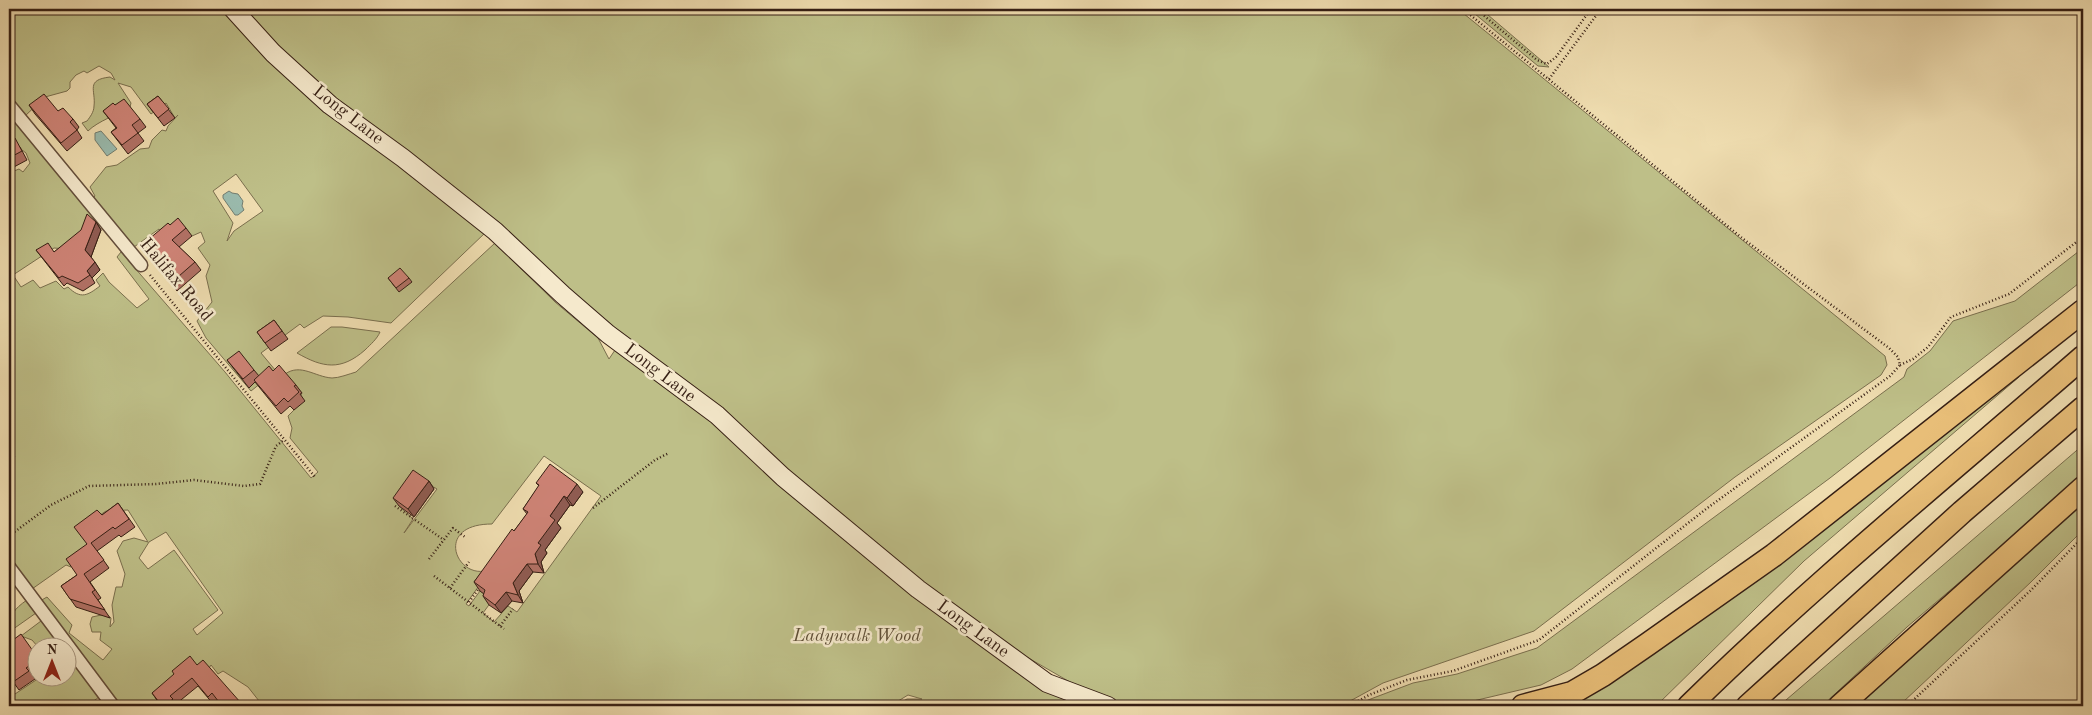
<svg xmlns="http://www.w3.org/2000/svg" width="2092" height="715" font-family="'Old Standard TT',serif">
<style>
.green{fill:#bebf88;stroke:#7a6f4e;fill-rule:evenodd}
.water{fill:#9abbae;stroke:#727d70}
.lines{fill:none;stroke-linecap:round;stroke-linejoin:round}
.street-casing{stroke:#644e3b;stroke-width:15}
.secondary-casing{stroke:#361f14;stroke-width:20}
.highway-casing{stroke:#361f14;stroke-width:25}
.path{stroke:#361f14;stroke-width:2.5;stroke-dasharray:1 2.5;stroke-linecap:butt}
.street{stroke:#f5e9cc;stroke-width:12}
.secondary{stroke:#f5e9cc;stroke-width:18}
.highway{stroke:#e8be78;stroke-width:22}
.wall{fill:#b17165;stroke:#361f14}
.shaded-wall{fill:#905c53;stroke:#361f14}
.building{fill:#ce8376;stroke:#361f14}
.labels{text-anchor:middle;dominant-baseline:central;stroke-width:5;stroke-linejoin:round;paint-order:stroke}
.street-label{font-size:18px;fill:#361f14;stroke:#f5e9cc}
.park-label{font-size:18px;font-style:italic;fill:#5f4f37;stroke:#f5e9cc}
</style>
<rect width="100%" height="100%" fill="#efddb0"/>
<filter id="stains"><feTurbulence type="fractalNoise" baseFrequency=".004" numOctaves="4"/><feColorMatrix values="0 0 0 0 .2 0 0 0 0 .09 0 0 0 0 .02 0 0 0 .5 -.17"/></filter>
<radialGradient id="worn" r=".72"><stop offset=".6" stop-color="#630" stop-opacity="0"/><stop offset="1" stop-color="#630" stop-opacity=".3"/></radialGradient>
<g class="green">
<path d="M9,9H228L486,232L391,323L348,317L323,316L304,328L300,324L261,353L276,371L251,391L206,338L197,321L212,302L206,276L210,265L198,248L205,242L201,232L192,236L164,241L159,229L134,247L93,198L95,196L90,187L106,167L117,165L140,149L149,148L152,140L162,130L166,131L168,126L178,115L175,118L166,103L151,114L131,87L118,83L131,103L130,107C117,115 98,121 88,131L82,123L87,121C90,117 94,112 94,106C96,90 85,80 110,77L115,80L111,73L99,66L87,73L84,71L76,75L70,82V88L67,91L45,97L24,117L9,97V32L15,27L9,22ZM236,174L263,211L234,231L227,241L233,223L213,191Z"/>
<polygon points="241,9 1458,9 1885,356 1887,365 1881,375 1735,477 1534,631 1383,683 1341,706 1129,706 1082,689 1025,656 927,586 570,297 333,101"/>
<polygon points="1469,9 1481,9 1549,67 1538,66"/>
<path d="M9,114L101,222L82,239L67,249L54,248L13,275L21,287L33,280L40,288L56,281L64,289L68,287C81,300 88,295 100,286L96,280L103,273L109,282L137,308L149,299L117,257L121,252L225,372L311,478L318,472L290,438L292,428L288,416L294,410L302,393L285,374C301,363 315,377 332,378C339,378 349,374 356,372L495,243L555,302L598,338L609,359L615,350L653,374L711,421L777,481L1092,706H894L907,699H922L908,695L890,706H263L248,687L223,671L218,674L211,665L209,668L179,683L154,703L156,706H118L40,601L47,597L72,625L69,633L103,660L112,649L100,640L101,632H92L90,624L92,617L106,614L111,618L110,627L114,622L112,605L116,587H122L125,574L117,551L123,541L134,538L148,542L128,510L106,511L85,525L93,553L71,567L66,565L32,589L9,557V461L15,457L9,448V173L19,169L23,172L30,163L26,153L9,140ZM544,456L601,496L517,612L508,606L494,622L483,613L491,602V599L480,591L469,606L466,604L491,569C458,584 431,524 492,524ZM419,478L437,489L404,533L413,519L399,506ZM166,532L223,613L197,635L193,629L218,610L174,550L148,569L139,558L149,542Z"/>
<polygon points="2083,248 2083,280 1830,478 1572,669 1541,685 1452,706 1359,706 1368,700 1413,683 1457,674 1537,648 1904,377 1907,369 1930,351 1953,321 2015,301"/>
<path d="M331,327H342L380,332C377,339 371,344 365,350C341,371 323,368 297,353Z"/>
<polygon points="2017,375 2019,377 1804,561 1656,706 1555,706"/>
<polygon points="2083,445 2083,474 2049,506 1907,627 1822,706 1779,706"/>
<polygon points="2083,504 2083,530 2031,582 1902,703 1904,706 1856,706 1941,627"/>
<path d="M27,600L36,613L9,632C9,615 14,609 27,600Z"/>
<polygon points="41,621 44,623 63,647 38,647 32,640 21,636"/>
<polygon points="68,654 99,697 87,706 9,706 9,698 39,678 68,678"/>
</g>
<g class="water">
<polygon points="101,131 117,149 107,156 95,140 95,133"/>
<polygon points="229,191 232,193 238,194 243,201 242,206 244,210 238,215 235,215 223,198 223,195"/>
</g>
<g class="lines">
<g class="street-casing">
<g id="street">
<polyline points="9,105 141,265"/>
<polyline points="9,567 113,706"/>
</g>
</g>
<g class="secondary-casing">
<polyline id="secondary" points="233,9 273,53 330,105 403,158 495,231 563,295 608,334 717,415 783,477 918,589 1047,683 1108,706"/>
</g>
<g class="highway-casing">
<g id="highway">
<polyline points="1523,706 1572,693 1603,675 1648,644 1774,555 2083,311"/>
<path d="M1689,706C1814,583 1951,472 2083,357"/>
<polyline points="1748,706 1962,512 2083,408"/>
<polyline points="1840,706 2083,488"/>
</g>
</g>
<g class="path">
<polyline points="1476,9 1537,60 1547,64 1556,57 1591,9"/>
<polyline points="1549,79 1601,9"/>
<polyline points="150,275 315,477"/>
<polyline points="1900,365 1913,359 1928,347 1951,317 2009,294 2083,237"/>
<polyline points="395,506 444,540"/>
<polyline points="593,508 655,460 669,453"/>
<polyline points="9,536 51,505 89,486 156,484 194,480 244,486 260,484 276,446 284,440"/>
<polyline points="429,559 453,528 465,537"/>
<polyline points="434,576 504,629"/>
<polyline points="450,588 469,562"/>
<polyline points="469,602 480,587"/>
<polyline points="500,626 513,609"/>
<polyline points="1349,706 1369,695 1407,680 1453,671 1539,640 1706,509 1890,376 1900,365 1898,357 1889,348 1742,238 1463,9"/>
<polyline points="1907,706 2030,591 2083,537"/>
</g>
<use href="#street" class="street"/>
<use href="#secondary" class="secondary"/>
<use href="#highway" class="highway"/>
</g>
<g class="wall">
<polygon points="158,96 175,118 164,126 147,104"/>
<polygon points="29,105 58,111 73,119 79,127 77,130 82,138 67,151 35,114"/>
<polygon points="115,105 140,119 146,127 138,133 144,141 128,154 111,132 116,128 103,111"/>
<polygon points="9,141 20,147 27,160 12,168 9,163"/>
<polygon points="96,222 101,230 91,257 100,270 92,278 95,283 83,291 67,283 64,286 36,250 54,252"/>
<polygon points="170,225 186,228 192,236 179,247 195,262 201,270 177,291 165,276 165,274 148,254 142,245"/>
<polygon points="388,278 409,278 412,282 399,292"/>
<polygon points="274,320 288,339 271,351 257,332"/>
<polygon points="227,360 254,370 259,376 273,371 296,385 302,393 300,394 305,401 294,410 290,406 281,414 255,382 249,388"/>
<polygon points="429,481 434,489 414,517 399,506 393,498"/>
<polygon points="536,483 583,492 573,506 570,505 557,523 561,528 545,550 547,553 541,562 544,573 533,572 519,591 523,603 512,601 501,613 489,605 483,596 484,594 480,591 474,582 514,531 527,514 523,509 539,486"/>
<polygon points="118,503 135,527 121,537 119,535 97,551 109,568 90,582 101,598 98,600 110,618 76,607 61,586 77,575 87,544 102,515"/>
<polygon points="9,593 12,599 9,601"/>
<polygon points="38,658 38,673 33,676 35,679 19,690 9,676"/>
<polygon points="197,665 241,703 243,706 222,706 218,701 214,705 198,686 176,704 178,706 161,706 152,693"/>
</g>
<g class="shaded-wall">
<polygon points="96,222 101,230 91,257 85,250"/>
<polygon points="95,262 100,270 92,278 87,271"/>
<polygon points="429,481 434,489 414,517 408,509"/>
<polygon points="577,484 583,492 573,506 567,498"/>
<polygon points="564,496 570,505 557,523 561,528 545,550 547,553 541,562 544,573 538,564 535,554 538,543 550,516"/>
<polygon points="527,564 533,572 519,591 523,603 518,595 513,583"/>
<polygon points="506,592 512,601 501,613 495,605"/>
</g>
<g class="building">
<polygon points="44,94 58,111 63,108 73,119 70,122 77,130 61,143 29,105"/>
<polygon points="158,96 169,109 158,118 147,104"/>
<polygon points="124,99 140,119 132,125 138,133 122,145 111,132 117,128 103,111 113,103 115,105"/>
<polygon points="15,138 22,151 9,158 9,141"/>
<polygon points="87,214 96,222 85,250 95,262 87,271 90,275 78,283 62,276 59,278 36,250 48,243 54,252 81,230"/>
<polygon points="178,218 186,228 172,240 195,262 171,283 165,276 165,273 142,245 168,223 170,225"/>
<polygon points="400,268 409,278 396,288 388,278"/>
<polygon points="274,320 282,331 265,343 257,332"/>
<polygon points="239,351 254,370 243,379 227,360"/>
<polygon points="279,365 296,385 294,386 299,392 288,402 284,398 276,406 254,380 269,366 273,371"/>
<polygon points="550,464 577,484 567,498 564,496 550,516 555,520 538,543 541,545 535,554 538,564 527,564 513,583 518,595 506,592 495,605 483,596 485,590 474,582 512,529 514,531 528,512 523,509 539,485 536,483"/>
<polygon points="413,470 429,481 408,509 393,498"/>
<polygon points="118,503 129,519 115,529 113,527 91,543 104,560 84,574 95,590 92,592 105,610 70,599 61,586 77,575 66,559 87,544 74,527 97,510 102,515"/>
<polygon points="21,634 38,658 38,660 26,668 29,671 13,682 9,676 9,643"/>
<polygon points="190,656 197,665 203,660 241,703 237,706 222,706 212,693 208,697 192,678 170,696 173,699 164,706 162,706 152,693 174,674 172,671"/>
</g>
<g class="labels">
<g class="street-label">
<text transform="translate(348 115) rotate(38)">Long Lane</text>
<text transform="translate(176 280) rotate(50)">Halifax Road</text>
<text transform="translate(660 373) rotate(37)">Long Lane</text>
<text transform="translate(973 629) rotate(36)">Long Lane</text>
</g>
<g class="park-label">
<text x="857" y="636">Ladywalk Wood</text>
</g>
</g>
<rect width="2092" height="715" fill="none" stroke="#efddb0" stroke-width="30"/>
<rect x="10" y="10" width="2072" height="695" fill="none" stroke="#361f14" stroke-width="2.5"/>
<rect x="15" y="15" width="2062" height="685" fill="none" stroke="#361f14"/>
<g transform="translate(52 662)"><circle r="24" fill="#f5e9cc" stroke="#a99882"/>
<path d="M0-4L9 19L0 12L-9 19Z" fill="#8f2418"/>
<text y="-8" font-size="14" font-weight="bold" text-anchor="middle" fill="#361f14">N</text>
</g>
<rect width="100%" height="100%" filter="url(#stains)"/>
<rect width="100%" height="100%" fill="url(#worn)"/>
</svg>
